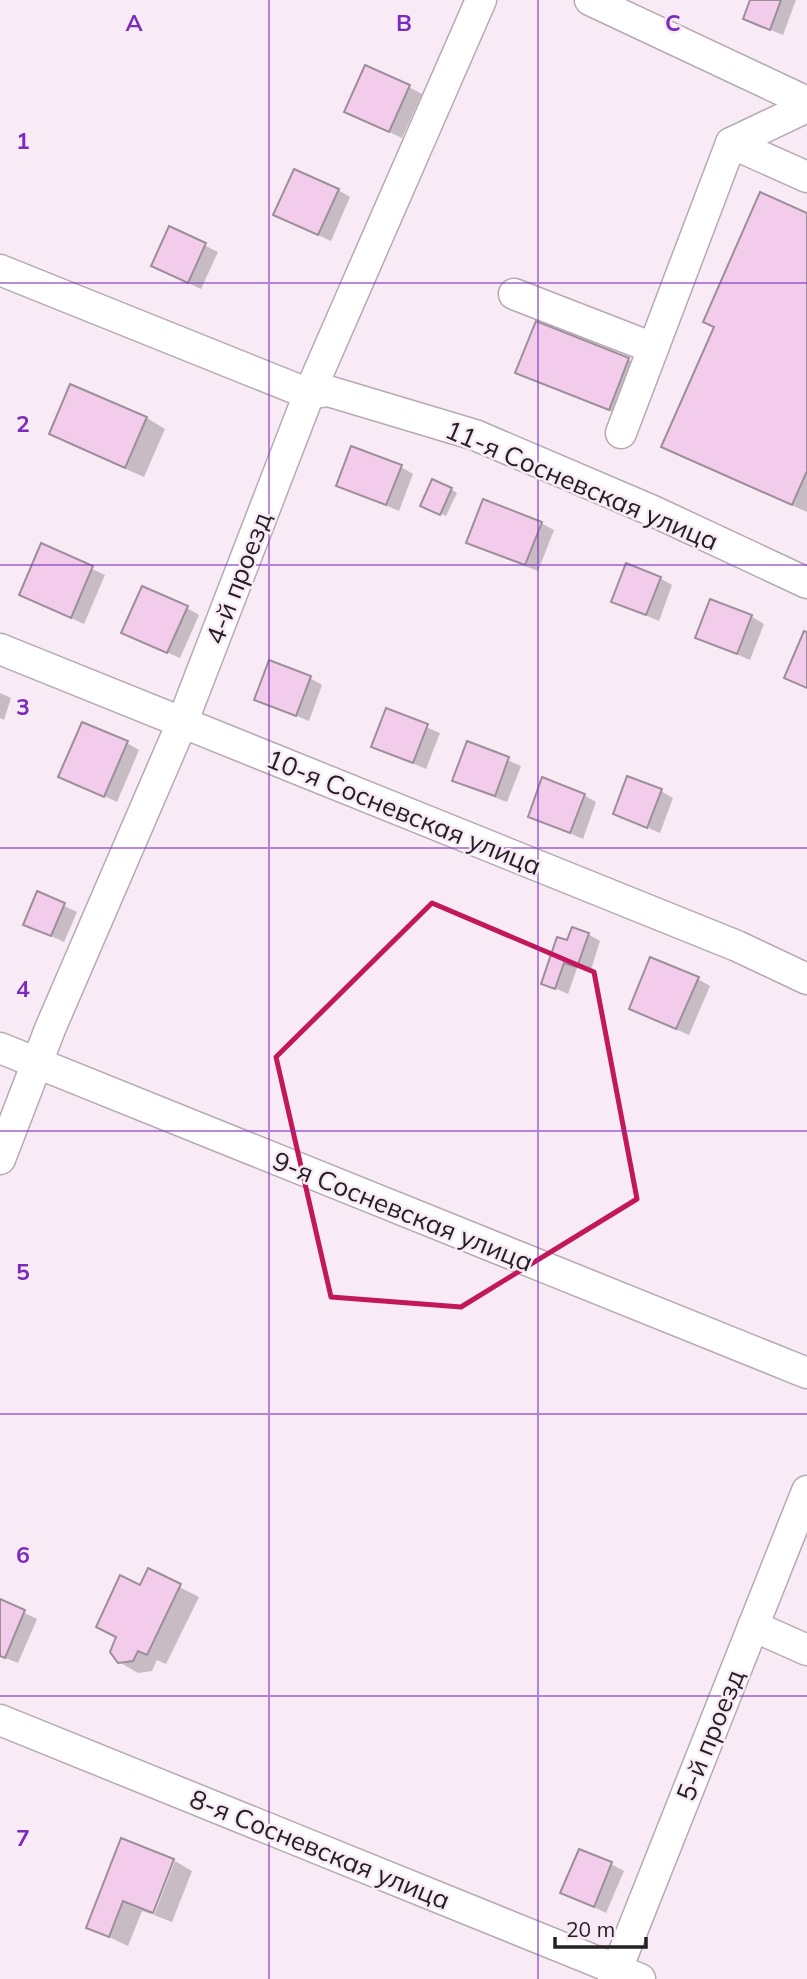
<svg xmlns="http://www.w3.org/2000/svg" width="807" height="1979" font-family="Mulish,sans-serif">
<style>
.shadow{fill:#0003}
.building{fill:#f3cceb;stroke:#9c8f99;stroke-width:2}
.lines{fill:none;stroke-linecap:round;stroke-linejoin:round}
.minor-casing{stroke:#b7a9b4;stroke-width:33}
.minor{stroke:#fff;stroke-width:30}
.marked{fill:none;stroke:#c2185b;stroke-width:5;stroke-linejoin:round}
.grid{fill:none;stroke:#7b2cbf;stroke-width:2;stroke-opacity:0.55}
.labels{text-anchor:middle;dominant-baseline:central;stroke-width:5;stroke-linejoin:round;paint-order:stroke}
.street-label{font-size:26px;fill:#252024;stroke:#f9ebf6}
.grid-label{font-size:23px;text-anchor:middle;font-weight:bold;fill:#7b2cbf;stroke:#f9ebf6;stroke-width:5;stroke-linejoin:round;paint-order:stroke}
</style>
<rect width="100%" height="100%" fill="#f9ebf6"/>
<g class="shadow">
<polygon points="752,0 796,0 783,35 745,19"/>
<polygon points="409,87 422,94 402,138 359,118"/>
<polygon points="338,190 350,197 331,241 275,215"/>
<polygon points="807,215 807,512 682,457 663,446"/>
<polygon points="170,228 218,252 201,289 153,266"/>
<polygon points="537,323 629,360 641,367 622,416 530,379 517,372"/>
<polygon points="71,386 147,418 165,429 144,477 69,444 51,434"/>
<polygon points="401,467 413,474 399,511 338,485"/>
<polygon points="451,489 457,493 446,516 428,508"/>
<polygon points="541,523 554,530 538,571 481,549 469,542"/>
<polygon points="42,546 105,575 84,624 21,595"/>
<polygon points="660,578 672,585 659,621 613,601"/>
<polygon points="187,608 199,615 180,658 136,639"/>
<polygon points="751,616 764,624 750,660 697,637"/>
<polygon points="310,678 322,685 309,721 256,699"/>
<polygon points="0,693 11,698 4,720 0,718"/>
<polygon points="387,710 440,733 426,769 374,746"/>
<polygon points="127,743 139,750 117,802 61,776"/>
<polygon points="468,743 521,766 507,802 467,787 454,780"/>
<polygon points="661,791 673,798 660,833 615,814"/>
<polygon points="584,795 596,802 583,839 530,816"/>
<polygon points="38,893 77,912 64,942 25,924"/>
<polygon points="588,934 600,941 590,973 577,968 568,994 543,983 568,942"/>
<polygon points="698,979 710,986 689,1035 643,1015"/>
<polygon points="148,1571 199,1597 166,1664 157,1660 152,1671 138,1673 119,1662 141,1587"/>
<polygon points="0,1601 37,1619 18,1663 0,1656"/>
<polygon points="172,1860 151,1914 142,1911 128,1946 88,1927"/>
<polygon points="175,1861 192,1871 172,1922 154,1915"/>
<polygon points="611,1864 624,1871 606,1913 563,1892"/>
</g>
<g class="building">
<polygon points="750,0 781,0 770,30 743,19"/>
<polygon points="365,65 410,85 389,132 344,112"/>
<polygon points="294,169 339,189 318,235 273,215"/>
<polygon points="760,192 807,213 807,471 792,505 661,447 714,327 703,322"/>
<polygon points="169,226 206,243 188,283 151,266"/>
<polygon points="536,321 629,358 609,410 515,373"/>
<polygon points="70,384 147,417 125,468 49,434"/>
<polygon points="351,446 402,465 386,505 336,486"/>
<polygon points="432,479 452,488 440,515 420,506"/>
<polygon points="483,499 542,522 525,565 466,543"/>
<polygon points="41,543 93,566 71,618 19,595"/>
<polygon points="626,563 661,577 646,615 611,602"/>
<polygon points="142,586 188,606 167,653 121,633"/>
<polygon points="710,599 752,615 737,654 695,638"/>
<polygon points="804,631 807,632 807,688 784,678"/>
<polygon points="269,660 311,676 296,716 254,700"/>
<polygon points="386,708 428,724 413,763 371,747"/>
<polygon points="82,722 128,741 104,797 58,777"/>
<polygon points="467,741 509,757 495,796 452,781"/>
<polygon points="627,776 662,789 647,828 613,814"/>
<polygon points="542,777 585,794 570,833 528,817"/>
<polygon points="37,891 65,903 51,936 23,925"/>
<polygon points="572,927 589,933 577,967 564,963 555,989 541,984 557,937 567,940"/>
<polygon points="650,957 699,977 676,1029 629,1009"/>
<polygon points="148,1568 181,1584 147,1655 138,1651 133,1661 118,1663 110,1652 116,1637 96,1627 120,1575 140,1585"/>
<polygon points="0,1599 25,1610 5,1658 0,1656"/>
<polygon points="121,1838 174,1859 153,1913 123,1901 109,1937 86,1928"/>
<polygon points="579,1849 612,1862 594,1907 560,1893"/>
</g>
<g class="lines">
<g class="minor-casing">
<g id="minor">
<polyline points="590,0 807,102"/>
<polyline points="731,143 807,177"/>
<polyline points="0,270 309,394 328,391 475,435 653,511 807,583"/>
<polyline points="514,294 653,348"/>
<polyline points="621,433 731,143 807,107"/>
<polyline points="0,649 737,946 807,979"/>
<polyline points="0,1048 807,1373"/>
<polyline points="0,1159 50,1029 182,723 309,394 481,0"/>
<polyline points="753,1626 807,1650"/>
<polyline points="0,1720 640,1979"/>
<polyline points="613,1979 807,1491"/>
</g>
</g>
<use href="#minor" class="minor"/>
</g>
<path class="marked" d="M432,903L594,972L637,1199L461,1307L331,1297L276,1057Z"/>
<path class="grid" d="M269,0V1979M538,0V1979M0,283H807M0,565H807M0,848H807M0,1131H807M0,1414H807M0,1696H807"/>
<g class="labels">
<g class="street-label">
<text transform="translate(582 485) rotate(23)">11-я Сосневская улица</text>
<text transform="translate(238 578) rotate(-69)">4-й проезд</text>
<text transform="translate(404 812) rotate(22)">10-я Сосневская улица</text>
<text transform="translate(403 1211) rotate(22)">9-я Сосневская улица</text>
<text transform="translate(710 1735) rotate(-68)">5-й проезд</text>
<text transform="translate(320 1849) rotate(22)">8-я Сосневская улица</text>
</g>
</g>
<g class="grid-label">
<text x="134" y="31">A</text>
<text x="404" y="31">B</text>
<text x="673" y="31">C</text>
<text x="23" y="149">1</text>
<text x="23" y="432">2</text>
<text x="23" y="715">3</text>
<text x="23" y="997">4</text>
<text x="23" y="1280">5</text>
<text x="23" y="1563">6</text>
<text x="23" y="1846">7</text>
</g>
<path d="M555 1937v10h91v-10" fill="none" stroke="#252024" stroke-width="3.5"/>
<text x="566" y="1937" font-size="21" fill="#252024" stroke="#f9ebf6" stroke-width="5" paint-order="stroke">20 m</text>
</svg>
